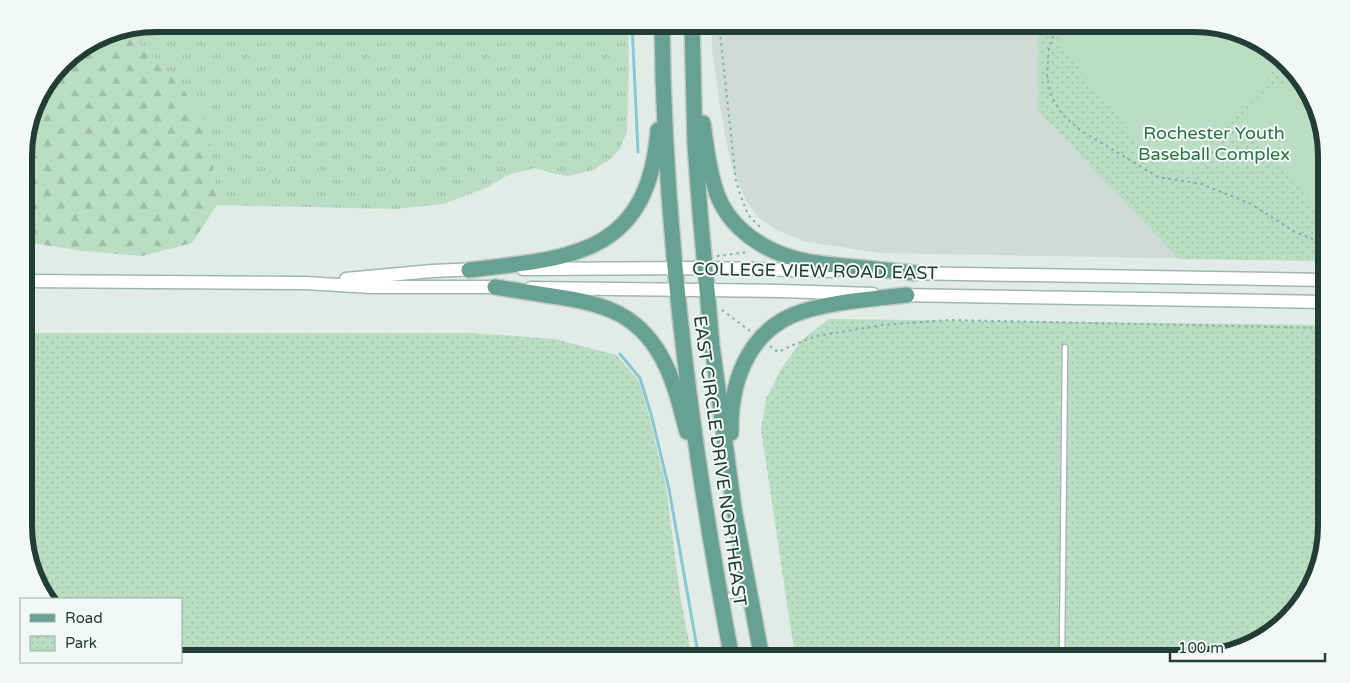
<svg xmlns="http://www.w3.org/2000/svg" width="1350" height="683" font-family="'Varela Round',sans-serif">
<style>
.built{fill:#cfdcd6}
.grass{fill:url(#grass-tufts)}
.forest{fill:url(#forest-firs)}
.park{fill:url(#park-dots)}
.pitch{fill:#baddc3}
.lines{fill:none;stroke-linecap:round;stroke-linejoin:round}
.stream{stroke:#89c7d1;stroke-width:3}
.lane-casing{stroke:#a4b4ae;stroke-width:7}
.secondary-casing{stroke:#a0b7af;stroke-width:15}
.primary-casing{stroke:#c1c9c6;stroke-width:18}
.path{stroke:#82afa1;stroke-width:2;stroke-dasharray:2.5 4;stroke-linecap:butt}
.lane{stroke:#fff;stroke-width:4.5}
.secondary{stroke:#fff;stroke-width:12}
.primary{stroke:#66a191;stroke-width:15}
.labels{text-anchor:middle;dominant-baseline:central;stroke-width:4;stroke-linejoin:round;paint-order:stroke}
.park-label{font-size:18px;fill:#2c7347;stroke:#f2f8f5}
.street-label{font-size:18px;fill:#223d35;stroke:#f2f8f5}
.rim{fill:none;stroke:#223d35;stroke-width:6}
</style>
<defs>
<pattern id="grass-tufts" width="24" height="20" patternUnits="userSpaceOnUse" patternTransform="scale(1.25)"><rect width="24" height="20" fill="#baddc3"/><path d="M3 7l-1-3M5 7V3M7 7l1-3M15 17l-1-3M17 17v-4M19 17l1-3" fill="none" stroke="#a0bfa8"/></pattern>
<pattern id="forest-firs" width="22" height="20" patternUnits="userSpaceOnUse" patternTransform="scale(1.25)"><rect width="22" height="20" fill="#baddc3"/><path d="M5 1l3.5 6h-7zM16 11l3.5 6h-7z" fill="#a0bfa8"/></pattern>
<pattern id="park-dots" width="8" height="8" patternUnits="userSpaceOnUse" patternTransform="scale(1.25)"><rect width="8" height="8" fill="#baddc3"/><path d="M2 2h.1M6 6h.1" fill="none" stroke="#a0bfa8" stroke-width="1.8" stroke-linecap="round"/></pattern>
</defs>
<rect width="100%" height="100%" fill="#e1ece7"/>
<polygon class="built" points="711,24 1194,24 1252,37 1304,82 1325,139 1325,261 879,253 803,241 775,229 758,217 746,201 731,165 720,107 712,49"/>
<polygon class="grass" points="156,24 628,24 629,69 627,132 620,148 612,158 593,170 568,176 551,173 535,168 508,175 486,188 443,204 395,209 217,205 209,129 182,87 146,49 118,31"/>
<polygon class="forest" points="118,31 146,49 182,87 209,129 217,205 192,243 142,256 84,251 24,242 24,147 38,97 69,57 106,34"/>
<g class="park">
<polygon points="1038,24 1194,24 1252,37 1304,82 1325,139 1325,261 1179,259 1038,111"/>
<polygon points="829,319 1326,325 1326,527 1313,585 1267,637 1202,659 797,659 792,637 761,429 766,399 781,369 802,340"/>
<polygon points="30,333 472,333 555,339 616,355 639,381 648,412 666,486 680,594 692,659 181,659 181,599 48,599 28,551"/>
</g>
<g class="pitch">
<polygon points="1080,24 1194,24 1252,37 1281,62 1187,171 1161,170 1059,43"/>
<path d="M1297,76L1304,82L1325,139V216L1239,125C1256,107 1273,86 1297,76Z"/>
</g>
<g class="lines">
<g class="stream">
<polyline points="632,24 638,152"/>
<polyline points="620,354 640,378 651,414 669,489 699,659"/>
</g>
<g class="lane-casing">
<g id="lane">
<polyline points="724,597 748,593"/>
<polyline points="1062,659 1065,347"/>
</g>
</g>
<g class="secondary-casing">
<g id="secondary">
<polyline points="523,269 705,268 835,271"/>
<polyline points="905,273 1326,280"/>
<polyline points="346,279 432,271 478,269"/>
<polyline points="24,281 306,283 371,287 503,287"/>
<polyline points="531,288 780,291 873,294"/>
<polyline points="898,295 1326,302"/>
</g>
</g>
<g class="primary-casing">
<g id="primary">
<path d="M662,24C664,237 692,450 732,659"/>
<polyline points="692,24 695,145 700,212 712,345 734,509 762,659"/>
<path d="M703,123C706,146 709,171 717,194C730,229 765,252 801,260C818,264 836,265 854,267C874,269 895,271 915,273"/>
<path d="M469,270C572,258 648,255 658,130"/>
<path d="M495,287C514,290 533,293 552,296C604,303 642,314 666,366C676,386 681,410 687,432"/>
<path d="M731,433C730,385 746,335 793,315C825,302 872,299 907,295"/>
</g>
</g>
<g class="path">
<polyline points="719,24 736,181 740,194 748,215 761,228"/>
<polyline points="1058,24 1049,47 1047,76 1051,96 1062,114 1080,130 1158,177 1202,184 1251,204 1295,232 1325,244"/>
<polyline points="717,256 749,252"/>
<polyline points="722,310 750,331"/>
<polyline points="770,346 778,352 793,345 816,336 883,325 950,320 1326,328"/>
</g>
<use href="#lane" class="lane"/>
<use href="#secondary" class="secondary"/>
<use href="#primary" class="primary"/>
</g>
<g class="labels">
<g class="park-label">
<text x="1214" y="133">Rochester Youth<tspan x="1214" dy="21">Baseball Complex</tspan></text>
</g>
<g class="street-label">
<text transform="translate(815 271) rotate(1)">COLLEGE VIEW ROAD EAST</text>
<text transform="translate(720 461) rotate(82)">EAST CIRCLE DRIVE NORTHEAST</text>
</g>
</g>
<path d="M0 0H1350V683H0ZM156 32H1194A124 124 0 0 1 1318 156V526A124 124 0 0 1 1194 650H156A124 124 0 0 1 32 526V156A124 124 0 0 1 156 32Z" fill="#f2f8f5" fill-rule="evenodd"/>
<path class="rim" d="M156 32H1194A124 124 0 0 1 1318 156V526A124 124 0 0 1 1194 650H156A124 124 0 0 1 32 526V156A124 124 0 0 1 156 32Z"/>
<rect x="20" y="598" width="162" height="65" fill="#f2f8f5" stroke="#9fada8"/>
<rect x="30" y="614" width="25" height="8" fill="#66a191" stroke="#9fada8"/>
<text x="65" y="623" font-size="15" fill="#223d35">Road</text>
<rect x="30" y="636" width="25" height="15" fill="url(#park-dots)" stroke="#9fada8"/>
<text x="65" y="648" font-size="15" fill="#223d35">Park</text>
<path d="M1170 653v8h155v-8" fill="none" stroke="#223d35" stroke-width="2.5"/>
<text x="1178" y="653" font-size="15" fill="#223d35" stroke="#f2f8f5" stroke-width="4" paint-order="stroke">100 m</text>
</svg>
